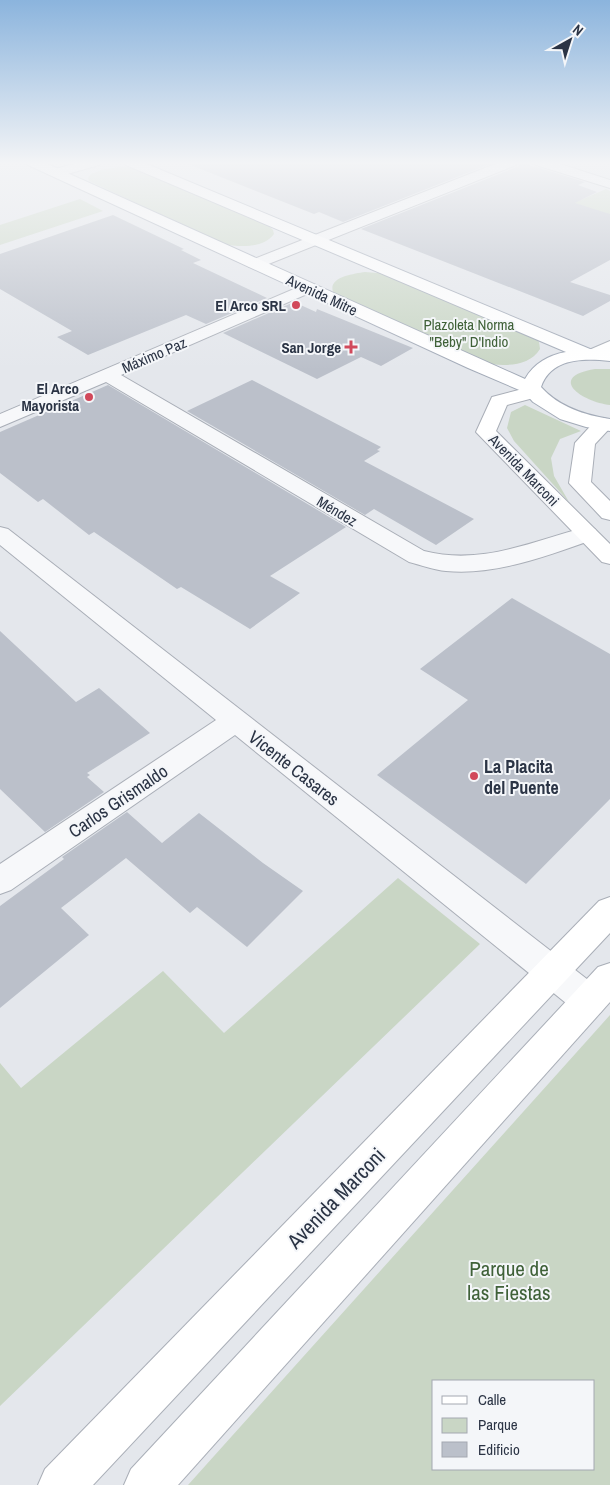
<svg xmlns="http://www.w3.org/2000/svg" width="610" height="1485" font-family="'Archivo Narrow',sans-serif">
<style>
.green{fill:#c9d6c5;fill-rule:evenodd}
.building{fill:#bbc0ca}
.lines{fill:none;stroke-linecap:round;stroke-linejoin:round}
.minor-casing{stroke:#a9aeb7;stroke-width:2}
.secondary-casing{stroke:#a9aeb7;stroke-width:2}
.primary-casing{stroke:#a3abb8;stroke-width:2}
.minor{fill:#f7f8fa;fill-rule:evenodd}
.secondary{fill:#fff;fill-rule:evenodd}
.primary{fill:#fff;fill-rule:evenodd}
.poi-dot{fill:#d1495b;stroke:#f4f6f9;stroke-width:2}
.labels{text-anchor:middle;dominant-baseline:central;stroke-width:4;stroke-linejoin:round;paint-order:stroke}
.far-street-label{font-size:15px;fill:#2b3445;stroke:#f4f6f9}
.far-poi-label{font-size:15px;font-weight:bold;fill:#2b3445;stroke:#f4f6f9;text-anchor:end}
.far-park-label{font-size:15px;fill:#3f6138;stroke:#f4f6f9}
.poi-label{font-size:18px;font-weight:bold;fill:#2b3445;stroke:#f4f6f9;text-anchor:start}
.street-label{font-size:18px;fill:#2b3445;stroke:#f4f6f9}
.near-street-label{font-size:21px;fill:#2b3445;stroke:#f4f6f9}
.near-park-label{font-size:21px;fill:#3f6138;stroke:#f4f6f9}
</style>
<rect width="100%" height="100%" fill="#e4e7ec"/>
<g class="green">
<path d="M122,167L135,168L269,226L273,230L274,234C263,249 239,247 223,244L89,181L88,178L91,174L104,169Z"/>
<polygon points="606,189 610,191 610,221 560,209"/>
<polygon points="80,199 103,211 0,245 0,225"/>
<path d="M365,272L390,274L533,335L539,342L540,349C528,368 502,366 482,363L336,297C322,278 352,274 365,272Z"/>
<path d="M595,369H610V405C582,402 546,377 595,369Z"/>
<polygon points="525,405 581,431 560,439 551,458 554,476 569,502 514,441 507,428 511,412"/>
<polygon points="398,878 480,944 0,1406 0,1063 21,1088 163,971 224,1033"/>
<path d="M610,1015V1485H188L593,1034ZM434,1381H594V1469H434Z"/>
</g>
<g class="building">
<polygon points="189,162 495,162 343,222 319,212 314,214 188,164"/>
<polygon points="520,162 585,182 578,185 597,192 575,203 610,214 610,260 570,282 610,295 610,301 583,316 361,229 517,167"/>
<polygon points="113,215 184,249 181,250 201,260 193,263 267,298 206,324 186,315 88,355 57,337 72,331 0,289 0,254"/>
<polygon points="294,302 316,312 317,309 413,348 381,366 361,357 317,379 223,333"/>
<polygon points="252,380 381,447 377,450 380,451 364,461 474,519 436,545 374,509 365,515 187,411"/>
<polygon points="108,385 346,527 270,576 300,593 250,629 181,587 177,589 94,532 89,535 43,499 38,502 0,473 0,432"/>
<polygon points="512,598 610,654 610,799 526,884 377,775 468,700 420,669"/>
<polygon points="0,631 76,702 99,688 150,733 87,773 90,775 87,777 104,792 45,832 0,789"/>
<polygon points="127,812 162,843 199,813 263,863 303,891 247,947 197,907 190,913 126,858 61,908 89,935 0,1008 0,906 64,859 62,857"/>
</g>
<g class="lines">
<g class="minor-casing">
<g id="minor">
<polygon points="80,162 101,162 99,165 57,177 50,173 52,170"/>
<polygon points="500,162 518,162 516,165 261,267 249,267 247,264 249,261"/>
<polygon points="534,162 554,162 610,180 610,188 536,165"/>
<path d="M308,283L314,285L316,288L314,291L121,375L424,551C482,566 532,541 587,527L595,529L598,534L595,539C549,555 496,576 446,571C434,570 421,565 409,562L106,382L0,427V414Z"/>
<polygon points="0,527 8,529 601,990 606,1001 601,1012 589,1017 577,1012 235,735 11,890 0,894 0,864 216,720 0,545"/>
</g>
</g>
<g class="secondary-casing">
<g id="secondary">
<polygon points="610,341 610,353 595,359 589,358 586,354 589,350"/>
<polygon points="534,386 541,388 543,392 541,396 507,405 496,431 610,544 610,564 602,562 476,432 492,397"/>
<polygon points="603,418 610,420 610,428 595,444 591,482 610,501 610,520 602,518 569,483 575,443 596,420"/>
<polygon points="610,897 610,933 93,1485 38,1485 45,1469 599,901"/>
<polygon points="610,963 610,1002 178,1485 124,1485 131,1469 598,967"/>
</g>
</g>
<g class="primary-casing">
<path id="primary" d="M26,162H43L525,379C534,363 549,355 566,352L126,165L124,162H142L590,349L610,351V361C583,358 551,358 541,387C559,407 584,415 610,419V431L586,427L560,419L533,402L524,392L468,368L28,165Z"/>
</g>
<use href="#minor" class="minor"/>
<use href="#secondary" class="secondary"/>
<use href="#primary" class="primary"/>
</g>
<linearGradient id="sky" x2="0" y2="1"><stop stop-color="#8bb4dd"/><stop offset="0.44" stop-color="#f3f4f6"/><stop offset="1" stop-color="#f3f4f6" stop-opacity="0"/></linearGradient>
<rect width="610" height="370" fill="url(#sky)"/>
<g class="poi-dot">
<circle cx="296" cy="305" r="5"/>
<path d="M348.5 339.5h5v5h5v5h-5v5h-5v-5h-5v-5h5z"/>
<circle cx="89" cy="397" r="5"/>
<circle cx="474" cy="776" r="5"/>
</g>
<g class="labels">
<g class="far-street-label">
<text transform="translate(322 295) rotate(25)">Avenida Mitre</text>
<text transform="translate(154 355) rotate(-23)">Máximo Paz</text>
<text transform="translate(524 470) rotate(46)">Avenida Marconi</text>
<text transform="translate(337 511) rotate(31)">Méndez</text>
</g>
<g class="far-poi-label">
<text x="286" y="305">El Arco SRL</text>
<text x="341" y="347">San Jorge</text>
<text x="79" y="388">El Arco<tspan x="79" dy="17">Mayorista</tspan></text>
</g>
<g class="far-park-label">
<text x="469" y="324">Plazoleta Norma<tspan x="469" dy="17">"Beby" D'Indio</tspan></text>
</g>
<g class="poi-label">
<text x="484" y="766">La Placita<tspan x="484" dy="21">del Puente</tspan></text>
</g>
<g class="street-label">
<text transform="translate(294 768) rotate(38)">Vicente Casares</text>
<text transform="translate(118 801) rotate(-34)">Carlos Grismaldo</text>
</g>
<g class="near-street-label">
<text transform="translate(336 1198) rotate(-46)">Avenida Marconi</text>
</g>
<g class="near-park-label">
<text x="509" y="1268">Parque de<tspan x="509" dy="24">las Fiestas</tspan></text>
</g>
</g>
<rect x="432" y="1380" width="162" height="90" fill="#f4f6f9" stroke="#a4a8b1"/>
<rect x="442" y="1396" width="25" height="8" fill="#ffffff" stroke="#a4a8b1"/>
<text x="478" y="1405" font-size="15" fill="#2b3445">Calle</text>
<rect x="442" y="1418" width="25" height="15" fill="#c9d6c5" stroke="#a4a8b1"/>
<text x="478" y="1430" font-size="15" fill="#2b3445">Parque</text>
<rect x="442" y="1442" width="25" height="15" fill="#bbc0ca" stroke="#a4a8b1"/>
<text x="478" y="1455" font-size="15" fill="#2b3445">Edificio</text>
<g transform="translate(570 40) rotate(39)" stroke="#f4f6f9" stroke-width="4" paint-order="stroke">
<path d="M0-4L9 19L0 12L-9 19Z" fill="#2b3445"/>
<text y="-8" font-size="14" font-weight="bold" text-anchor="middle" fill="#2b3445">N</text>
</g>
</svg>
